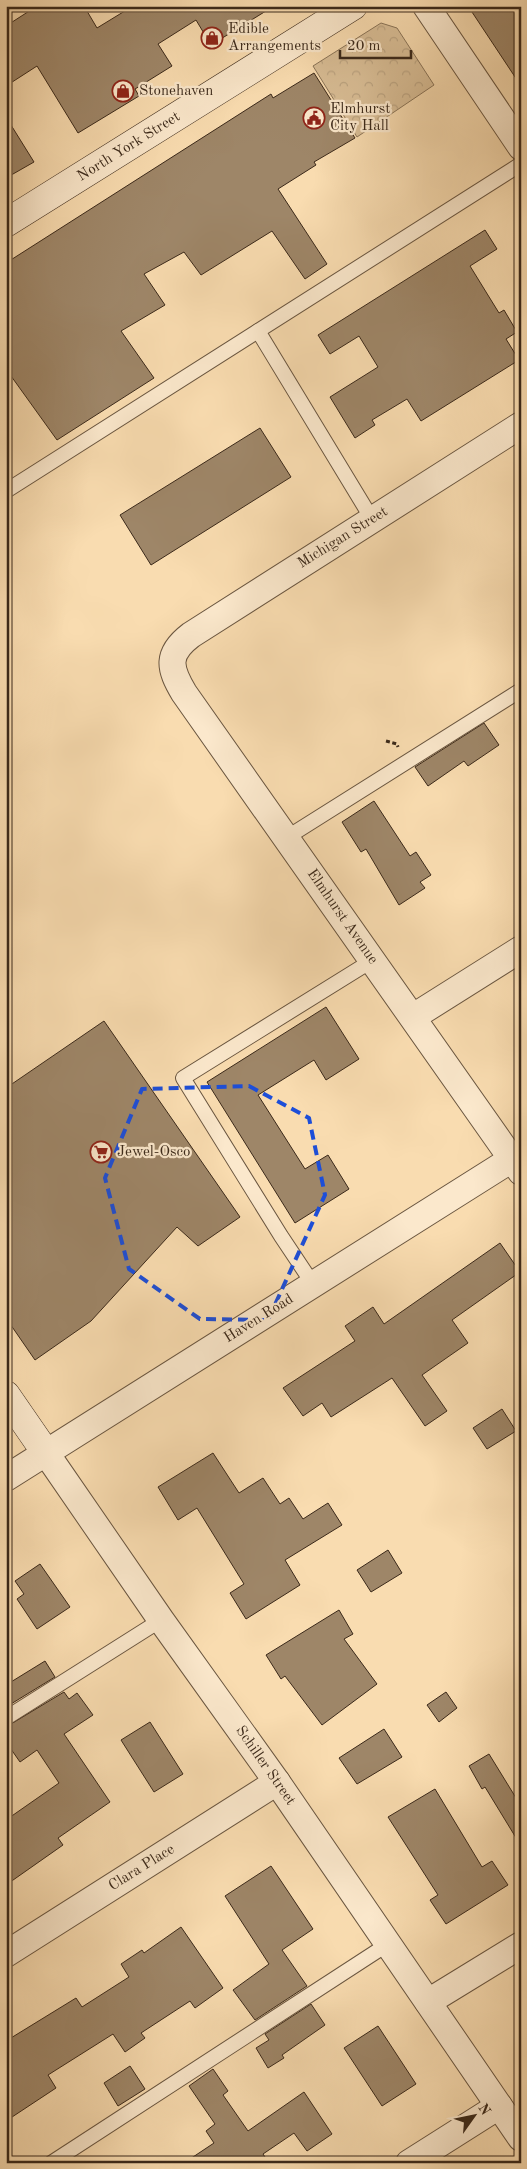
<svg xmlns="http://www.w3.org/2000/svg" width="527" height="2169" font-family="'Old Standard TT',serif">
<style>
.park{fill:url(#park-crowns);stroke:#8a7458}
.building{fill:#9e8668;stroke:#3b291a}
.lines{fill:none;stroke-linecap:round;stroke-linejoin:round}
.lane-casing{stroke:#6a5640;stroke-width:16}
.street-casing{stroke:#6a5640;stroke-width:28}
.secondary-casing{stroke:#3b291a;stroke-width:29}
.path{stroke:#3b291a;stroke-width:3;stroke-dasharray:4 2.5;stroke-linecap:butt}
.lane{stroke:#fbe8cc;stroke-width:14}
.street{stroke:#fbe8cc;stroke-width:26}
.secondary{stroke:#fbe8cc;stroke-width:28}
.marked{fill:none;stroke:#1d4ed8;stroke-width:4;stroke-dasharray:10 6;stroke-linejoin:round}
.labels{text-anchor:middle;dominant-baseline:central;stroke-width:4.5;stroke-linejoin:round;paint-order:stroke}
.poi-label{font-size:15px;fill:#3b291a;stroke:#fbe8cc;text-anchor:start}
.street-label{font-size:15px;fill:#3b291a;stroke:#fbe8cc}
</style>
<defs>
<pattern id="park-crowns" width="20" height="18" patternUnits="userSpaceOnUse" patternTransform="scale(1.25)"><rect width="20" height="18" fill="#d9be96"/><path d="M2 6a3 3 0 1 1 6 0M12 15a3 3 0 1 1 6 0" fill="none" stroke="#bba381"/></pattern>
</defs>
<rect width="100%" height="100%" fill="#f9dcb0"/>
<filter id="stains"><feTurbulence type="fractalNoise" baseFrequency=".004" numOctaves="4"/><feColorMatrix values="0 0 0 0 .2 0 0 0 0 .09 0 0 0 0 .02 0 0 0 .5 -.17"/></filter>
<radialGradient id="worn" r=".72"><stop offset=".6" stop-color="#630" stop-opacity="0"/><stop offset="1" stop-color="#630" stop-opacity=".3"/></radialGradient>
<polygon class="park" points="381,23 397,28 434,85 357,137 313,66"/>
<g class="building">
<polygon points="37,6 84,6 97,28 133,6 274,6 211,45 196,20 158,44 172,66 135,89 139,96 78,133 37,66 6,86 6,26"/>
<polygon points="468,6 521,6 521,86"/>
<polygon points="314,73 355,138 314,162 316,165 278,189 327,264 305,279 272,231 201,275 184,252 144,274 165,305 121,331 154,378 57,440 6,369 6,263 271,94 273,98"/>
<polygon points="6,117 34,162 6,178"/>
<polygon points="485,230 497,249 470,266 499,313 504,310 517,332 506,339 519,360 421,421 407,399 372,420 375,425 355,438 330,397 378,367 359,336 330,354 318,335"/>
<polygon points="260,428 291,477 151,565 120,515"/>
<polygon points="484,723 499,745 468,766 464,761 428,786 415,767"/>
<polygon points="374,801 410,856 416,852 431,875 420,882 425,888 399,905 366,849 361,852 342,822"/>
<polygon points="326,1007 359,1059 326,1080 314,1060 258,1095 305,1169 328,1155 349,1189 295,1223 207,1082"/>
<polygon points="104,1021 240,1217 198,1246 177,1227 91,1321 35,1360 6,1318 6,1088"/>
<polygon points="500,1243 520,1272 452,1320 468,1343 422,1375 447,1411 425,1426 392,1378 331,1417 322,1403 303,1416 283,1388 355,1341 345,1326 373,1307 384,1324"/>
<polygon points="502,1409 516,1431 487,1449 473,1428"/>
<polygon points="213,1453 239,1493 263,1478 280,1504 289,1498 303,1519 328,1503 342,1525 285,1560 300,1585 246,1619 230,1593 244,1584 197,1508 178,1520 158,1487"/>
<polygon points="388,1550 402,1573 371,1592 357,1570"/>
<polygon points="40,1564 70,1607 37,1629 17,1599 24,1594 15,1581"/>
<polygon points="339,1610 353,1634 344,1639 377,1684 322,1725 285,1676 281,1679 266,1655"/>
<polygon points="45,1661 55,1677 6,1707 6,1685"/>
<polygon points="64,1692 69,1699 77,1693 93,1715 64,1734 110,1802 58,1838 63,1845 6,1885 6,1820 59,1783 37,1750 20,1762 6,1742 6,1727"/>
<polygon points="446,1692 457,1708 439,1722 427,1705"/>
<polygon points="150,1722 183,1774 154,1792 121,1740"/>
<polygon points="384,1729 402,1757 357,1784 339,1758"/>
<polygon points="489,1754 521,1806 521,1846 485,1787 482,1789 469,1766"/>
<polygon points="435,1789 482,1867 492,1861 508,1885 446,1924 430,1900 438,1895 388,1817"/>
<polygon points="271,1866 313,1929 282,1950 307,1986 255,2020 233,1990 269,1964 225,1896"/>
<polygon points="181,1927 223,1988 195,2008 190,2001 141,2033 145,2038 125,2052 113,2034 48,2075 56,2088 6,2121 6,2041 76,1998 82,2007 129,1977 121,1964 142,1950 144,1953"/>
<polygon points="311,2004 325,2025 282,2055 284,2058 268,2068 256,2048 269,2040 265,2034"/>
<polygon points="378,2026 416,2084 382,2106 344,2048"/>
<polygon points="130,2066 145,2089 118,2106 104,2083"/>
<polygon points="213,2069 228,2091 223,2095 248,2131 304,2092 332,2134 307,2151 294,2133 263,2154 269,2163 184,2163 214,2143 206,2131 215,2124 189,2086"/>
</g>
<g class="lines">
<g class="lane-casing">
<g id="lane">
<polyline points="258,331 372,519"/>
<polyline points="6,491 521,164"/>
<polyline points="286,838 521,690"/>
<polyline points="313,1284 281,1236 183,1078 373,960"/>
<polyline points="6,1718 161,1620"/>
<polyline points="51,2163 388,1944"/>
</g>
</g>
<g class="street-casing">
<g id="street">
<polyline points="426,6 521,147"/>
<path d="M521,425L191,635C166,654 169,668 184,693L521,1172"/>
<polyline points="413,1017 521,949"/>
<polyline points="46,1453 161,1620 277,1782 521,2138"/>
<polyline points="6,1478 512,1159"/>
<polyline points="6,1954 277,1782"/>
<polyline points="428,2002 521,1945"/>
<polyline points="409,2163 499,2106"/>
</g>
</g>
<g class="secondary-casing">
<g id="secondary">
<polyline points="6,223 353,6"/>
<polyline points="6,1395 46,1453"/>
</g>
</g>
<polyline class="path" points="386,741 397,744 398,747"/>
<use href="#lane" class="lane"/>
<use href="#street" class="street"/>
<use href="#secondary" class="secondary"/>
</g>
<path class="marked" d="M249,1086L309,1118L325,1195L268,1320L200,1319L129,1269L105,1178L142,1089Z"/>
<defs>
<g id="shop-ring" transform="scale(1.125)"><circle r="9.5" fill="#fbe8cc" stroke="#8f2418" stroke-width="1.5"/><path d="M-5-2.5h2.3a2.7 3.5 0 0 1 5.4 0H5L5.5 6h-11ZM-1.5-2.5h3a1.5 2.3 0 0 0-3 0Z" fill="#8f2418"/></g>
<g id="civic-ring" transform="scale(1.125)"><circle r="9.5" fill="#fbe8cc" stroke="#8f2418" stroke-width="1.5"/><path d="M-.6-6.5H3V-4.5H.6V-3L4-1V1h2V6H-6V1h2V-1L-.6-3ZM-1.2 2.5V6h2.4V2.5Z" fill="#8f2418"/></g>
<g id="supermarket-ring" transform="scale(1.125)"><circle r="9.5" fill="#fbe8cc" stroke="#8f2418" stroke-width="1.5"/><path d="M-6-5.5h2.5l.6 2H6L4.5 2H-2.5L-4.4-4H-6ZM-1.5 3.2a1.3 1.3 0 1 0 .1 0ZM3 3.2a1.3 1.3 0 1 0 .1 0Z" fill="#8f2418"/></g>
</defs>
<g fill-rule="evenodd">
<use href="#shop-ring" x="212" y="38"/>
<use href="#shop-ring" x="123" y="91"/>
<use href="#civic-ring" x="314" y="118"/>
<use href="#supermarket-ring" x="101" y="1152"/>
</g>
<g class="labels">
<g class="poi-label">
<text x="228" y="29">Edible<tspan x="228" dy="17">Arrangements</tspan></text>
<text x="139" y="91">Stonehaven</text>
<text x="330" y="109">Elmhurst<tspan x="330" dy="17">City Hall</tspan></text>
<text x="117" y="1152">Jewel-Osco</text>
</g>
<g class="street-label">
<text transform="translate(129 147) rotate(-32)">North York Street</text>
<text transform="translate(343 538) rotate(-32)">Michigan Street</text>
<text transform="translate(342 917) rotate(55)">Elmhurst Avenue</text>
<text transform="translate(259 1319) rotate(-32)">Haven Road</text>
<text transform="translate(265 1766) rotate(55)">Schiller Street</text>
<text transform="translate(142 1868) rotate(-32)">Clara Place</text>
</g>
</g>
<rect width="527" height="2169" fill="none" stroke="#f9dcb0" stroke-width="25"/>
<rect x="8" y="8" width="512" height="2154" fill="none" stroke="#3b291a" stroke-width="2.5"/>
<rect x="12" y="12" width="502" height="2144" fill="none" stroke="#3b291a"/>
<g transform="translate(474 2116) rotate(57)" stroke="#fbe8cc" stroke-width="4" paint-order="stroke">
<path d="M0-4L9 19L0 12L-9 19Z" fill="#3b291a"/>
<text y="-8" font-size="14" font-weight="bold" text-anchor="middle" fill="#3b291a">N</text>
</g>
<path d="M340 50v8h71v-8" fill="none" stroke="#3b291a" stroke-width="2.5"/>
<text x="347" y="50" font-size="15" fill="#3b291a" stroke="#fbe8cc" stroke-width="4" paint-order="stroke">20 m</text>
<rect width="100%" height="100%" filter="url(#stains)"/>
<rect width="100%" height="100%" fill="url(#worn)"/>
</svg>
